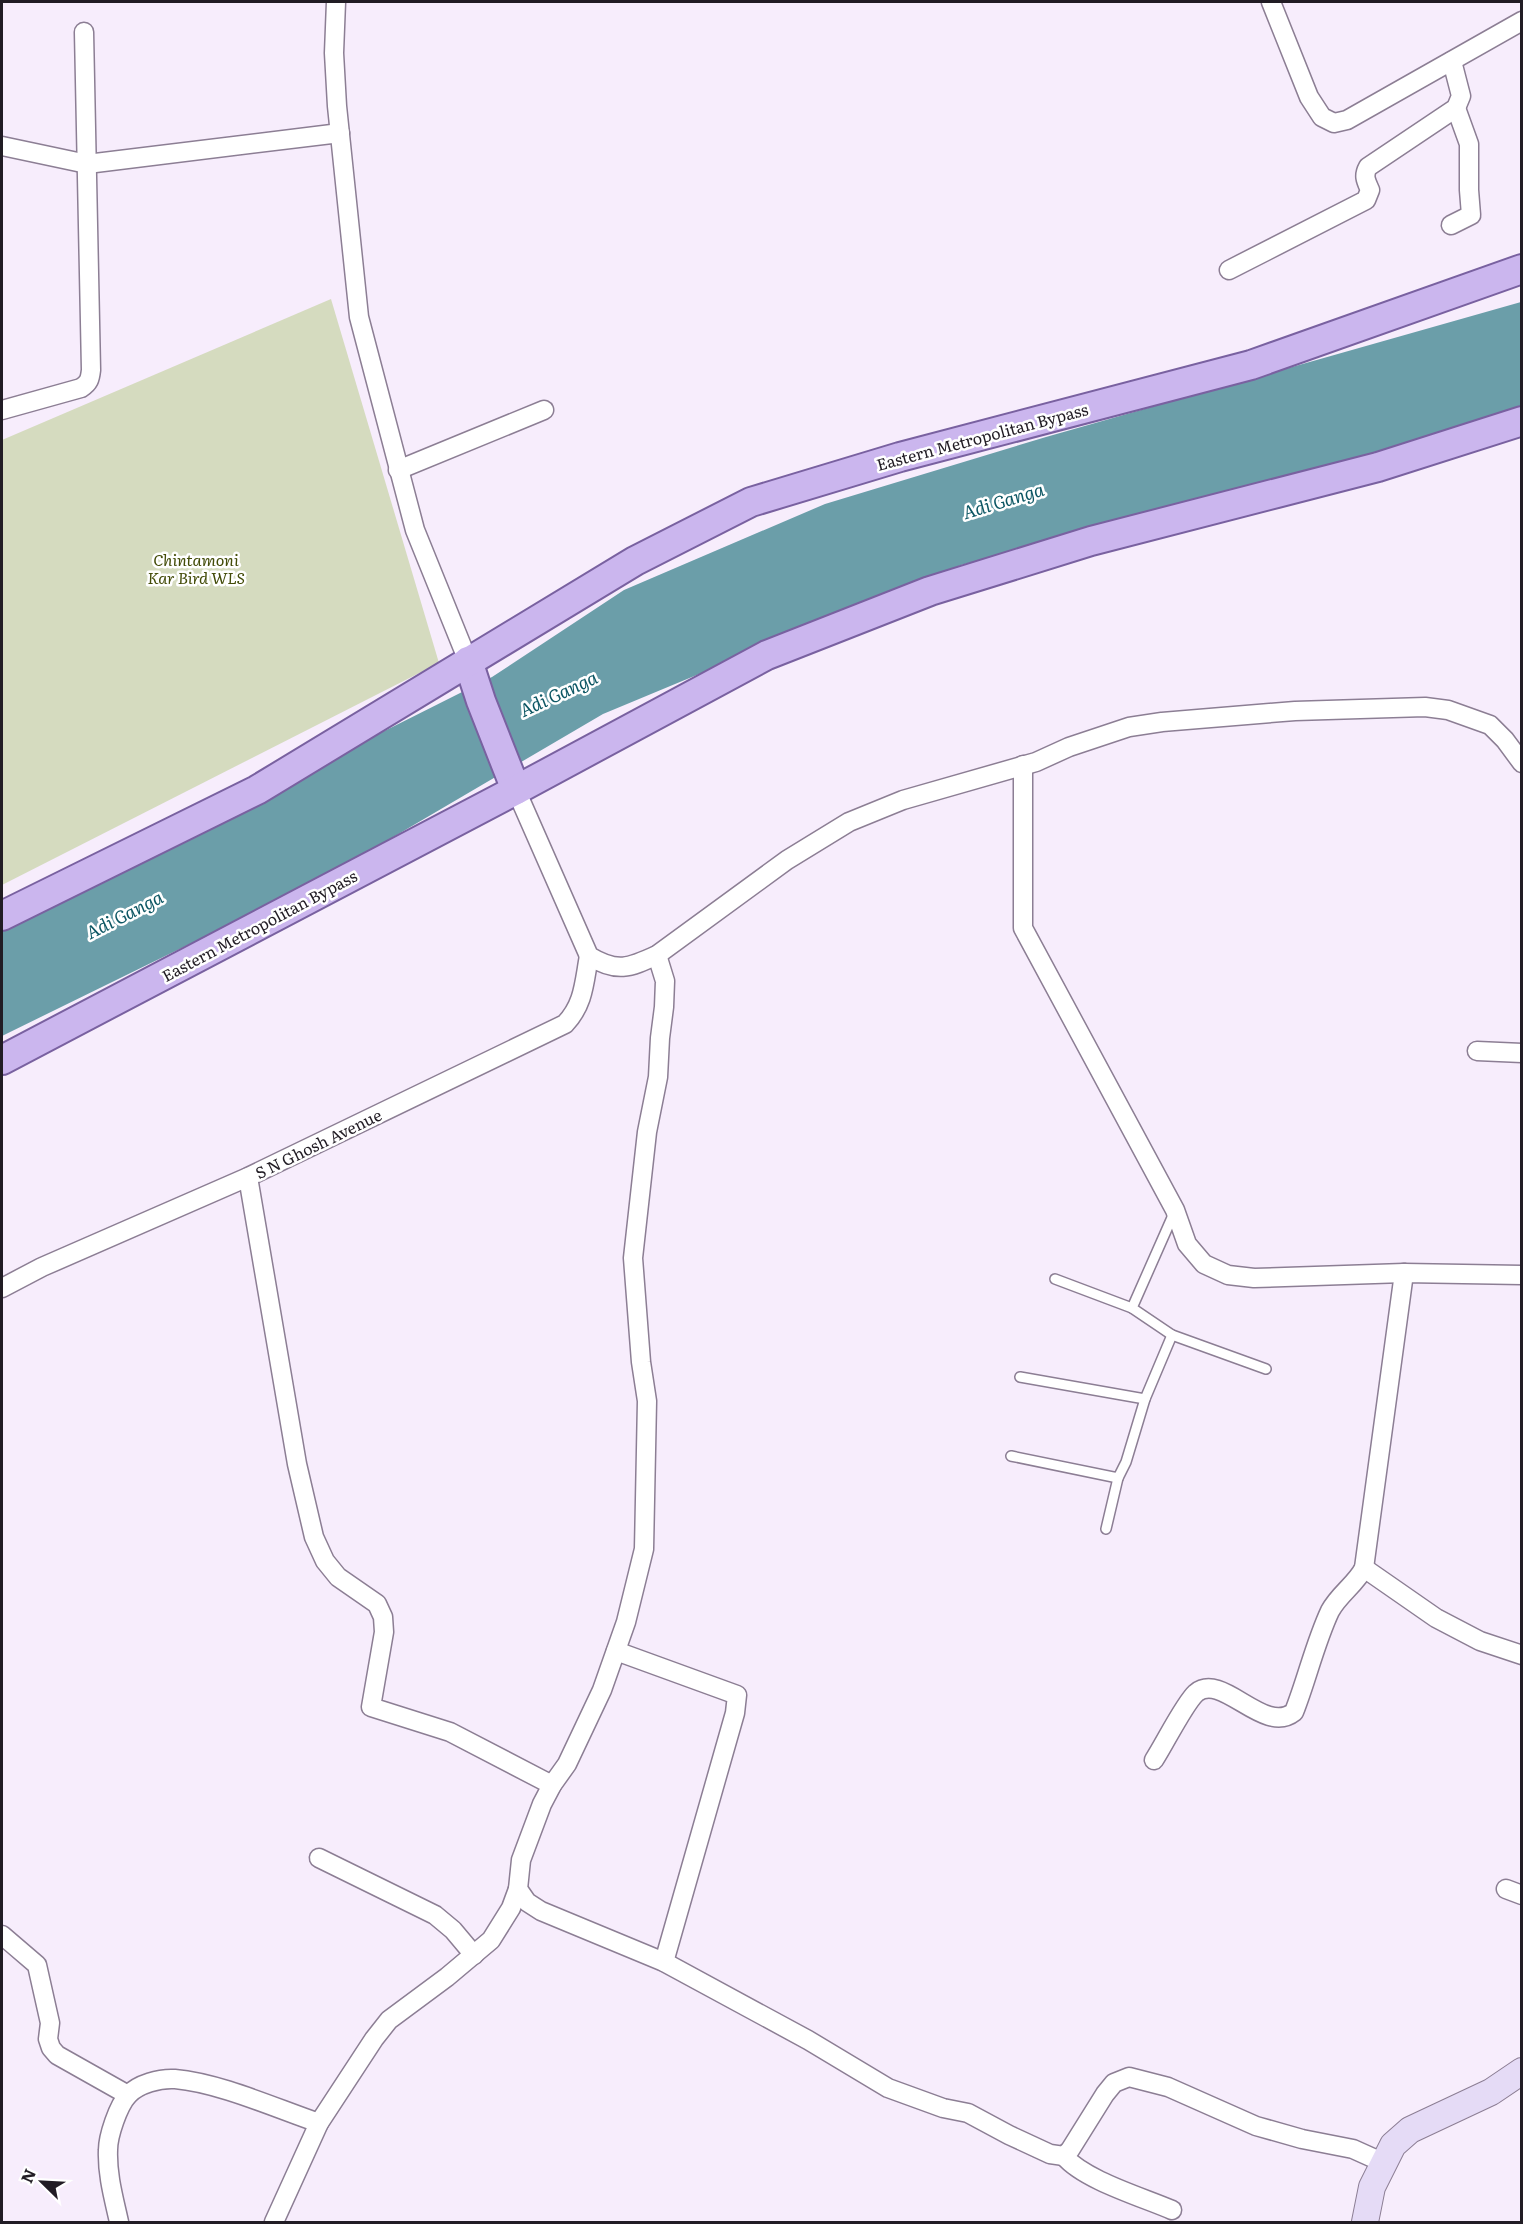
<svg xmlns="http://www.w3.org/2000/svg" width="1523" height="2224" font-family="Literata,serif">
<style>
.green{fill:#d5dbbf}
.water{fill:#6b9ea9}
.lines{fill:none;stroke-linecap:round;stroke-linejoin:round}
.service-casing{stroke:#8c7e94;stroke-width:12}
.minor-casing{stroke:#8c7e94;stroke-width:21}
.secondary-casing{stroke:#8c7e94;stroke-width:28}
.primary-casing{stroke:#7961a0;stroke-width:32}
.service{stroke:#fff;stroke-width:9}
.minor{stroke:#fff;stroke-width:18}
.secondary{stroke:#e5dbf6;stroke-width:26}
.primary{stroke:#cbb6ee;stroke-width:28}
.labels{text-anchor:middle;dominant-baseline:central;stroke-width:5;stroke-linejoin:round;paint-order:stroke}
.street-label{font-size:16px;fill:#211c24;stroke:#fff}
.park-label{font-size:16px;font-style:italic;fill:#434c08;stroke:#fff}
.water-label{font-size:18px;font-style:italic;fill:#0d5764;stroke:#fff}
</style>
<rect width="100%" height="100%" fill="#f7edfc"/>
<polygon class="green" points="331,299 439,663 2,885 2,440"/>
<polygon class="water" points="1521,302 1521,409 1352,460 961,565 603,714 320,880 2,1036 2,923 492,677 624,590 825,504 1046,437"/>
<g class="lines">
<g class="service-casing">
<g id="service">
<polyline points="1174,1213 1132,1308 1172,1335 1266,1369"/>
<polyline points="1055,1279 1132,1308"/>
<polyline points="1020,1377 1145,1399"/>
<polyline points="1011,1456 1118,1478 1126,1462 1145,1399 1172,1335"/>
<polyline points="1106,1529 1118,1478"/>
</g>
</g>
<g class="minor-casing">
<g id="minor">
<polyline points="336,2 334,53 337,106 359,317 415,530 468,661"/>
<polyline points="1271,2 1309,97 1322,117 1334,123 1347,120 1522,21"/>
<polyline points="2,146 87,164 340,133"/>
<polyline points="1451,225 1471,215 1469,190 1469,144 1456,108"/>
<path d="M1229,270L1366,200L1370,190C1366,181 1363,176 1368,167L1456,108L1461,96L1452,61"/>
<path d="M2,410L81,388C89,383 90,379 91,370L84,32"/>
<polyline points="398,470 544,410"/>
<polyline points="1023,765 1023,928 1175,1210 1187,1244 1204,1264 1228,1275 1254,1278 1404,1273 1522,1275"/>
<path d="M516,790L589,956C617,973 629,968 657,955L787,860L849,822L903,800L1036,762L1069,747L1129,727L1162,722L1295,711L1425,707L1448,710L1490,725L1505,740L1522,763"/>
<polyline points="657,955 665,981 664,1007 660,1038 658,1077 647,1132 633,1258 641,1362 647,1401 644,1549 626,1622 602,1690 567,1764 552,1785 542,1804 521,1860 518,1889 527,1902 541,1911 664,1962 808,2040 888,2088 943,2108 968,2113 1009,2135 1050,2154 1064,2156 1070,2150 1105,2094 1114,2083 1129,2077 1168,2087 1256,2126 1302,2139 1353,2149 1373,2158 1381,2165"/>
<polyline points="1477,1051 1522,1053"/>
<polyline points="248,1177 297,1464 314,1537 325,1561 338,1577 377,1604 383,1617 384,1632 371,1707 450,1732 552,1785"/>
<path d="M2,1288L42,1267L248,1177L565,1024C584,1004 584,983 589,956"/>
<polyline points="1364,1568 1436,1618 1480,1641 1522,1655"/>
<polyline points="616,1651 737,1695 735,1713 664,1962"/>
<path d="M1154,1760C1164,1745 1184,1704 1196,1693C1222,1671 1264,1736 1294,1712C1307,1679 1315,1643 1330,1611C1339,1594 1356,1584 1364,1568L1404,1273"/>
<polyline points="319,1858 435,1915 453,1930 474,1955"/>
<polyline points="1506,1889 1522,1895"/>
<polyline points="2,1935 37,1965 50,2023 48,2039 51,2048 57,2055 128,2095"/>
<path d="M1064,2156C1084,2180 1142,2197 1172,2210"/>
<path d="M119,2222C114,2199 107,2175 108,2150C108,2136 118,2106 128,2095C138,2084 160,2078 175,2079C220,2083 275,2108 319,2123"/>
<polyline points="274,2222 319,2123 374,2039 389,2020 447,1977 491,1940 511,1908 518,1889"/>
</g>
</g>
<g class="secondary-casing">
<polyline id="secondary" points="1365,2222 1372,2187 1393,2145 1410,2130 1491,2092 1522,2071"/>
</g>
<g class="primary-casing">
<g id="primary">
<polyline points="468,661 481,701 516,790"/>
<polyline points="2,916 257,790 635,561 751,502 900,457 1251,365 1522,269"/>
<polyline points="2,1060 516,790 767,655 930,591 1091,541 1378,467 1522,421"/>
</g>
</g>
<use href="#service" class="service"/>
<use href="#minor" class="minor"/>
<use href="#secondary" class="secondary"/>
<use href="#primary" class="primary"/>
</g>
<g class="labels">
<g class="street-label">
<text transform="translate(982 436) rotate(-15)">Eastern Metropolitan Bypass</text>
<text transform="translate(259 925) rotate(-28)">Eastern Metropolitan Bypass</text>
<text transform="translate(318 1143) rotate(-26)">S N Ghosh Avenue</text>
</g>
<g class="park-label">
<text x="196" y="559">Chintamoni<tspan x="196" dy="18">Kar Bird WLS</tspan></text>
</g>
<g class="water-label">
<text transform="translate(1003 500) rotate(-17)">Adi Ganga</text>
<text transform="translate(558 693) rotate(-25)">Adi Ganga</text>
<text transform="translate(124 914) rotate(-27)">Adi Ganga</text>
</g>
</g>
<rect width="1523" height="2224" fill="none" stroke="#211c24" stroke-width="6"/>
<g transform="translate(42 2182) rotate(294)" stroke="#ffffff" stroke-width="4.5" paint-order="stroke">
<path d="M0-4.5L10 22L0 15L-10 22Z" fill="#211c24"/>
<text y="-9" font-size="16" font-weight="bold" text-anchor="middle" fill="#211c24">N</text>
</g>
</svg>
